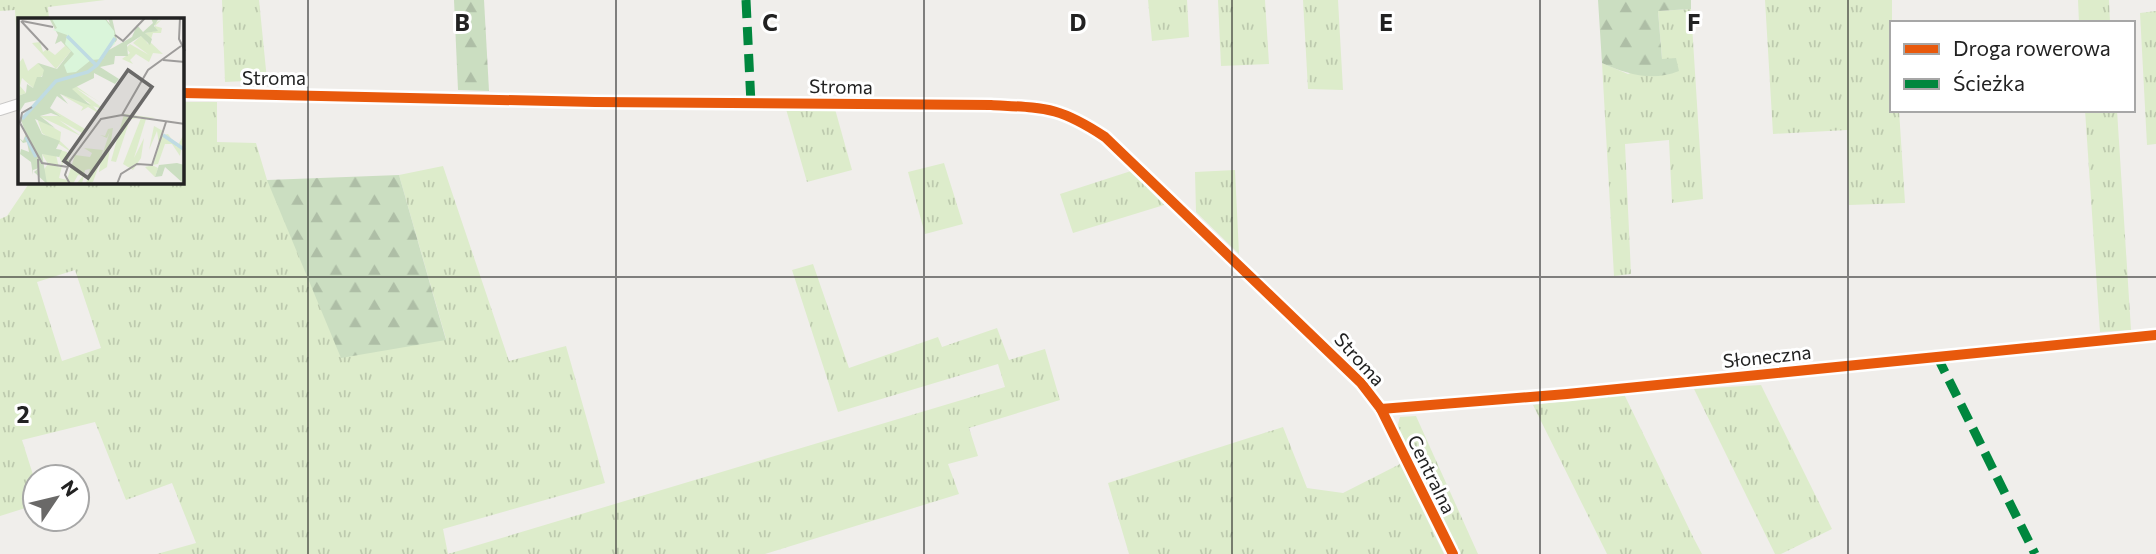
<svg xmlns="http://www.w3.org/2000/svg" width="2156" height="554" font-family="Commissioner,sans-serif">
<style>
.grass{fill:url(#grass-tufts);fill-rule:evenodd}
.forest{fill:url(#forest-firs)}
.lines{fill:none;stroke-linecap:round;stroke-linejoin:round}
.street-casing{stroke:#c9c8c7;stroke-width:12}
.street{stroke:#fdfcfc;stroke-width:10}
.quiet{stroke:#00873e;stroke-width:9;stroke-dasharray:18 9;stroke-linecap:butt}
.cycleway-casing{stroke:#fff;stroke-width:15}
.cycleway{stroke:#e8590c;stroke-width:10}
.grid{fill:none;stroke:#222;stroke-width:2;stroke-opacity:0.55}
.labels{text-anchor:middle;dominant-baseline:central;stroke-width:6;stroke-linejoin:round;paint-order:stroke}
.street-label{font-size:19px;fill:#222;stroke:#fff}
.inset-river{fill:none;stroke:#bfdbe3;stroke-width:3.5}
.inset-road{fill:none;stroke:#9e9c9b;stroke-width:2}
.view{fill:#6a6968;fill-opacity:0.15;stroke:#6a6968;stroke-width:3.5}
.inset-edge{fill:none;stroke:#222;stroke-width:3.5}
.grid-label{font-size:23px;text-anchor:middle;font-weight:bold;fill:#222;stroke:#fff;stroke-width:6;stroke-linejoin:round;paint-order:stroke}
</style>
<defs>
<pattern id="grass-tufts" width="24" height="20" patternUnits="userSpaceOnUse" patternTransform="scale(1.75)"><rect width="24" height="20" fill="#ddeccb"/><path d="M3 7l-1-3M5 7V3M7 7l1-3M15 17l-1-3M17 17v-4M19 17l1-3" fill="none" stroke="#bdcaae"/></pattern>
<pattern id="forest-firs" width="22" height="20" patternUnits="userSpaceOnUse" patternTransform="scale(1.75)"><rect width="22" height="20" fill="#cbdec1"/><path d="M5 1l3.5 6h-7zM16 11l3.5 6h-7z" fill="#aebea6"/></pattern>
</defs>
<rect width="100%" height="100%" fill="#f0eeeb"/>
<g class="grass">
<polygon points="0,0 105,0 48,7 49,19 19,19 19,75 15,10 0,11"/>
<polygon points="222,0 259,0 267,80 225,82"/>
<polygon points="1148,0 1187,0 1189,37 1152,41"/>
<polygon points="1218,0 1265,0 1269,64 1221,66"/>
<polygon points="1303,0 1338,0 1343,90 1308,89"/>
<polygon points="1765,0 1892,0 1892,110 1899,110 1905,203 1849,205 1847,130 1773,134"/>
<polygon points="2078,0 2109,0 2110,23 2079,23"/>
<polygon points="1691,9 1703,199 1672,203 1669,140 1625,144 1631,274 1614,276 1602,63 1628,74 1662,59 1658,11"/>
<polygon points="2156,11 2156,144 2147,145 2140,13"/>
<path d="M182,102H217V142L256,143L267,180L446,339L399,175L443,166L509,361L566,346L605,483L443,529L448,554L1005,387L998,364L838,412L792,270L813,264L849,368L938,337L942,347L997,328L1009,360L1045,349L1060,400L969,428L978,456L948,464L959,494L765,554H157L196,543L172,483L126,500L95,422L22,440L35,481V505L0,516V219L7,216L30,182H182ZM75,270L101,348L62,361L37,282Z"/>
<polygon points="786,109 835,109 852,170 807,182"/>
<polygon points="2085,110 2117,110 2131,330 2100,332"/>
<polygon points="944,163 963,224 925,234 908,172"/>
<polygon points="1235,170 1239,254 1196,212 1195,172"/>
<polygon points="1131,171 1164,205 1073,233 1060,194"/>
<polygon points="1761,385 1832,529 1781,554 1775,554 1694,389"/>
<polygon points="1624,394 1694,539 1702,554 1607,554 1533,405"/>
<polygon points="1416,416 1478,554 1459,554 1397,428 1400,417"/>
<polygon points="1283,427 1307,488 1343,493 1400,464 1444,554 1129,554 1108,483"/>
</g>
<g class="forest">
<polygon points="454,0 484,0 489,91 458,90"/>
<path d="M1598,0H1691V9L1658,11L1662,59L1676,58L1679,71C1651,82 1627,74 1602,63Z"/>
<polygon points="399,175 446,340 341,358 267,180"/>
</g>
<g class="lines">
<g class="street-casing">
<g id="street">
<path d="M182,93L595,102L991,105C1045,108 1058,106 1105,137L1361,383L1381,409L1453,554"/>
<polyline points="0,110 19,104"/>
<polyline points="1381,409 1567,394 2156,335"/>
</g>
</g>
<use href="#street" class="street"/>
<g class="quiet">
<polyline points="746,0 751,104"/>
<polyline points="1937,356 2035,554"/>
</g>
<g class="cycleway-casing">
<g id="cycleway">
<path d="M182,93L595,102L991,105C1045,108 1058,106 1105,137L1361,383L1381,409L1453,554"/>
<polyline points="1381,409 1567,394 2156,335"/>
</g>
</g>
<use href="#cycleway" class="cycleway"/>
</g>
<path class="grid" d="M308,0V554M616,0V554M924,0V554M1232,0V554M1540,0V554M1848,0V554M0,277H2156"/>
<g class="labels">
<g class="street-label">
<text x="274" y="77">Stroma</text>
<text transform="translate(841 86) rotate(1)">Stroma</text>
<text transform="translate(1767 356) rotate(-6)">Słoneczna</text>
<text transform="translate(1360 359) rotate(48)">Stroma</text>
<text transform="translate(1432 474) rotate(64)">Centralna</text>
</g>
</g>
<g transform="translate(18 18)">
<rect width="166" height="166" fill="#f0eeeb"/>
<path d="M143,2L137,8L144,10L143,15H135L132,24L145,36L135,35L131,44L118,36L112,42L115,46L104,41L112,35L108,30L112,26L131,37L115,25L124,17L130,26L133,21L127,15L137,13V5ZM43,22L53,33L38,51L14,25L22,24L25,34L29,31L37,37L47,28ZM5,40L10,53L20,45L27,49L26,55L15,70L4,60L2,68L8,75L0,78V46ZM58,68L72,78L90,89L58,70L87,92L75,88L82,96L70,89L63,93L65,89L44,77L73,86L57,76L53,71ZM32,90L67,111L64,115L41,102L63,118L21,98H42ZM106,96L137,100L128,101L116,140L126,120L123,140L115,152L105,146L123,100L112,101L98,144L93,143ZM19,100L43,114L42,123L56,136L24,115ZM136,108L145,113L144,117L150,116L159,129L166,116L162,138L154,126H147L140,146L134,147L140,150L137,159L127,149L135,147L141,127L139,113L131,132ZM95,110L89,149L81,154L83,141L75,164L68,166L72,151L67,152L64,166H58L65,158L60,157L55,166H29L24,154L30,146L24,136L38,137L41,150L44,145L38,131L49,134L51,145L45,144L41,160L49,162L57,137L72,139L74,135L66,130L85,132L83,141L92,113L89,120L82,117L87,118L90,111Z" fill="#ddeccb"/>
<path d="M31,0H87L92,6L90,0H94L99,22L91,32L114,19L119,7L125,14L135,5L133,0H141L136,8L140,13L127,15L134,21L132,27L123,18L109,27L110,38H97L96,46L82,49L101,61L97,66L76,55V60L54,71L73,88L42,76L50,86L39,78L32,90L43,99L33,95L22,98L37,110L17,101L24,116L42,123L38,131L44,132L41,139L24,136L29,166L16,154L21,150L15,152V157L13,144L2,136L3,131L11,134L9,124L5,125L1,120L5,123L8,116L3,102L20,82L7,85L0,96V78L8,75L9,66L15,70L19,59H24L26,52L20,45L39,51L53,33L43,23L37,26L40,17ZM159,145L166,147V166L147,149L144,158L137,159L141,147Z" fill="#cbdec1"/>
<path d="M86,0L96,13L97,26L89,31L85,41L73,42L58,54L49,55L46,47L56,36L47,26L49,17L35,12L39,10L34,1Z" fill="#daf5da"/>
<path class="inset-river" d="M49,18L78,47M4,101L38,63L70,54L79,47L97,20M145,117L167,132M8,119L18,139"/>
<path class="inset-road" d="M162,0L161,21L167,33M3,3L30,32M4,3L35,9M97,17L105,23L127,0M145,42L167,44M104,97L130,52L163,28M2,105L24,145L50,149M2,105L4,95L14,89M20,141L21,166M52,166L47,157L52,143L83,101L104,97L167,106M99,166L103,156L119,146L134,147L148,104"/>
<path class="view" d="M110,52L134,69L70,160L46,143Z"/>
<rect width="166" height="166" class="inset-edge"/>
</g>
<g class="grid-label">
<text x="462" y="31">B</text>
<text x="770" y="31">C</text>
<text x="1078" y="31">D</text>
<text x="1386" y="31">E</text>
<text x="1694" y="31">F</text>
<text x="23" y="423">2</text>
</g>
<rect x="1890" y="21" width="245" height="91" fill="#ffffff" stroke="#a7a7a7" stroke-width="2"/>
<rect x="1904" y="44" width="35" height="10" fill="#e8590c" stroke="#a7a7a7" stroke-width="2"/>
<text x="1953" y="56" font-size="21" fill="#222222">Droga rowerowa</text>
<rect x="1904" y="79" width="35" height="10" fill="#00873e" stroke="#a7a7a7" stroke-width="2"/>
<text x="1953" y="91" font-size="21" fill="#222222">Ścieżka</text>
<g transform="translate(56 498) rotate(55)"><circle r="33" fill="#ffffff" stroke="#a7a7a7" stroke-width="2"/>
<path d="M0-5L12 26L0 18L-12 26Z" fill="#6a6968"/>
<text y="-10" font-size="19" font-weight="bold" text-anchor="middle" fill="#222222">N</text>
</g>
</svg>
